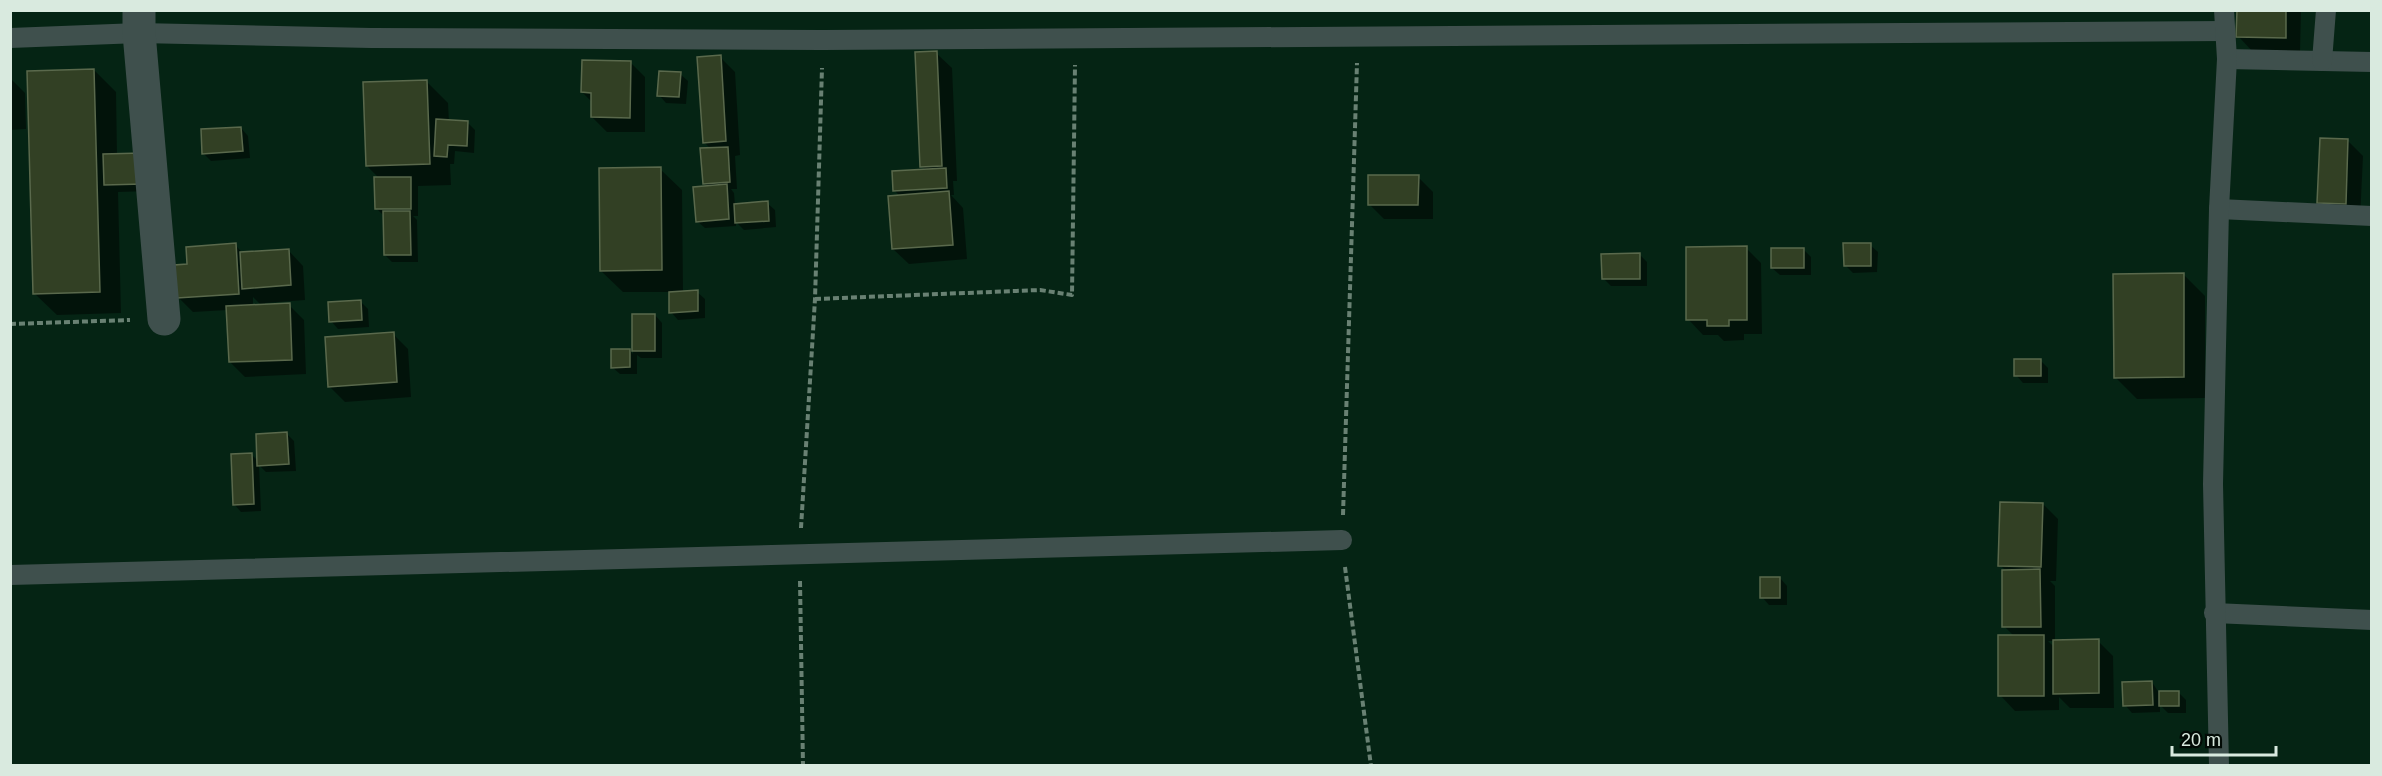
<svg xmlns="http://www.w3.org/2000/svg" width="2382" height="776" font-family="Arial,sans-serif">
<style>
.shadow{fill:#0007;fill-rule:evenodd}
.building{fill:#324024;stroke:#5a694c;stroke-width:1.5}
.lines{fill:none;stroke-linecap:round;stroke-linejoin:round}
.path{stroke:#698173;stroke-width:4;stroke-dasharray:6 3;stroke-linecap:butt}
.service{stroke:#3f504d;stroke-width:20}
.minor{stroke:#3f504d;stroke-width:33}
</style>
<rect width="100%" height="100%" fill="#052414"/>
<g class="shadow">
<polygon points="2238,10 2301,10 2300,52 2253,52 2238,36"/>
<polygon points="936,53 952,68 957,181 953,181 954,195 951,195 963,208 967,259 909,264 893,249 900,196 895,191 926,170 922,167"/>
<polygon points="720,57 735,72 740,155 735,156 737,189 731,189 734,193 735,205 767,203 775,210 776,227 744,230 736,222 736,226 705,228 697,221 708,187 704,183 711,149 704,142"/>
<polygon points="630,62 645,77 645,132 607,132 592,117 592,102 582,92"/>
<polygon points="94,70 116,92 117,155 150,191 118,192 121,313 57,315 35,294"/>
<polygon points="680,74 688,81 686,104 666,103 659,95"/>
<polygon points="10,78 25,93 26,129 10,130"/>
<polygon points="426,81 448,103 449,122 468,123 475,130 474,153 455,151 454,164 450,164 451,185 418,186 418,216 413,216 417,220 418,262 392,262 385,255 384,216 376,208 380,179 367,166"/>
<polygon points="241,128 248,136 250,158 211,161 204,154"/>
<polygon points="2348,141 2363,156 2360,219 2334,218 2319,203"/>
<polygon points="660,169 682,190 683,292 697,292 705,299 705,318 678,320 671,312 670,292 623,292 601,271"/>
<polygon points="1418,177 1433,192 1433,219 1384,219 1369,204"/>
<path d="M235,245L244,254L288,250L303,266L305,300L265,303V306L289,305L304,320L306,374L245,377L230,362L228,310L193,312L178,297L188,265ZM253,297L262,306H253Z"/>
<polygon points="1870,245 1878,252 1877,272 1853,273 1845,265"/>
<polygon points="1746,248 1761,263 1762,334 1744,334 1744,340 1724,341 1718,335 1703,335 1688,319"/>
<polygon points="1804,250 1811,257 1811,275 1780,275 1772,268"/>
<polygon points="1640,255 1647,262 1647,286 1611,286 1603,278"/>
<polygon points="2184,275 2205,296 2205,398 2137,399 2115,377"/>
<polygon points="360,301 368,309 369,327 338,329 331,321"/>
<polygon points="655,315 662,323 662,358 641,358 637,355 637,374 620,374 612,367 630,350 633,354 633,316"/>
<polygon points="393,334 408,349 411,397 345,402 329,386"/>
<polygon points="2040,360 2048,368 2048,383 2023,383 2016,375"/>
<polygon points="287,434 294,441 296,471 266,472 259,465 261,511 241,512 234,504 252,455 259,462"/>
<path d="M2043,504L2058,519L2056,581H2050L2055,586V641H2098L2113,656L2114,708H2070L2059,697V710L2015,711L2000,695L2014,636L2004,626L2006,571L2000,565ZM2048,641H2055V648Z"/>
<polygon points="1780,578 1787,586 1787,605 1769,605 1762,597"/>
<polygon points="2152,682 2159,693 2178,692 2186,700 2186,713 2168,713 2160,705 2160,712 2132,713 2125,705"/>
</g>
<g class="building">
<polygon points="2237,10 2286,10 2286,38 2236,37"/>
<polygon points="937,51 942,166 920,167 915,52"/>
<polygon points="721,55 726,141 703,143 697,57"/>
<polygon points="582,60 631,61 630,118 591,117 591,93 581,92"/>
<polygon points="94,69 100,292 33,294 27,71"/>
<polygon points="659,71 681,72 679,97 657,96"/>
<polygon points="427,80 430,164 366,166 363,82"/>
<polygon points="436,119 468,121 467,146 448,145 447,157 434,156"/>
<polygon points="241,127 243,151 202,154 201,129"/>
<polygon points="2320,138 2348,139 2346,204 2317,203"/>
<polygon points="728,147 730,182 703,184 700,148"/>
<polygon points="142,153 143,184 104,185 103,154"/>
<polygon points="661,167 662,270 600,271 599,168"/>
<polygon points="946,168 947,188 893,191 892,171"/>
<polygon points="1368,175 1419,175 1418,205 1368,205"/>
<polygon points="374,177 411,177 411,209 375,209"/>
<polygon points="727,184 729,219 696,222 693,187"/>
<polygon points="949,191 953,245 892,249 888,196"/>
<polygon points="768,201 769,221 735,223 734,204"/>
<polygon points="383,211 410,211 411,255 384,255"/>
<polygon points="236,243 239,294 177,298 174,265 187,264 186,247"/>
<polygon points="1843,243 1871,243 1871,266 1844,266"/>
<polygon points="1747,246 1747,320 1729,320 1729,326 1707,326 1707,320 1686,320 1686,247"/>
<rect x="1771" y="248" width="33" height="20"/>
<polygon points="289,249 291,285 242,289 240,252"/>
<polygon points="1640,253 1640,279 1602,279 1601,254"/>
<polygon points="2184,273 2184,377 2114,378 2113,274"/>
<polygon points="698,290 698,311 669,313 669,292"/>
<polygon points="361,300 362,320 329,322 328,302"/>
<polygon points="290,303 292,360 229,362 226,306"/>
<rect x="632" y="314" width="23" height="37"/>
<polygon points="394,332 397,382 328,387 325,337"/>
<polygon points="611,349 630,349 630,367 611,368"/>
<rect x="2014" y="359" width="27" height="17"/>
<polygon points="287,432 289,464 257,466 256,434"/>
<polygon points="252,453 254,504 233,505 231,454"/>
<polygon points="2000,502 2043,503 2041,567 1998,566"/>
<polygon points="2040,569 2041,627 2002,627 2002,570"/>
<rect x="1760" y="577" width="20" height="21"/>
<rect x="1998" y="635" width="46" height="61"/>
<polygon points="2099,639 2099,693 2053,694 2053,640"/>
<polygon points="2152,681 2153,705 2123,706 2122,682"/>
<rect x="2159" y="691" width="20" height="15"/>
</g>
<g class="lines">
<g class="path">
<polyline points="815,299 1040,290 1072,295 1075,65"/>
<polyline points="10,324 130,320"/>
<polyline points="1343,515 1357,63"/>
<polyline points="801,528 815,299 822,68"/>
<polyline points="1345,567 1371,766"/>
<polyline points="800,581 803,766"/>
</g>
<g class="service">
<polyline points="10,38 139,33 371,38 823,40 2225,31"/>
<polyline points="2227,59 2372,62"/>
<polyline points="2322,61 2326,10"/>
<polyline points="2219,209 2372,216"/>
<polyline points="10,575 1342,540"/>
<polyline points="2214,613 2372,620"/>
<polyline points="2219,766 2213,484 2219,209 2227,59 2224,10"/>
</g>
<polyline class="minor" points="139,10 139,33 164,319"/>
</g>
<rect width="2382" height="776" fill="none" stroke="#d9eadf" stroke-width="24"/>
<path d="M2172 746v9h104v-9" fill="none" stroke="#d9eadf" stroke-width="3"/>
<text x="2181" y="746" font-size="18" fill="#d9eadf" stroke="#020a05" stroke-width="4.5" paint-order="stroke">20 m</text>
</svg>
